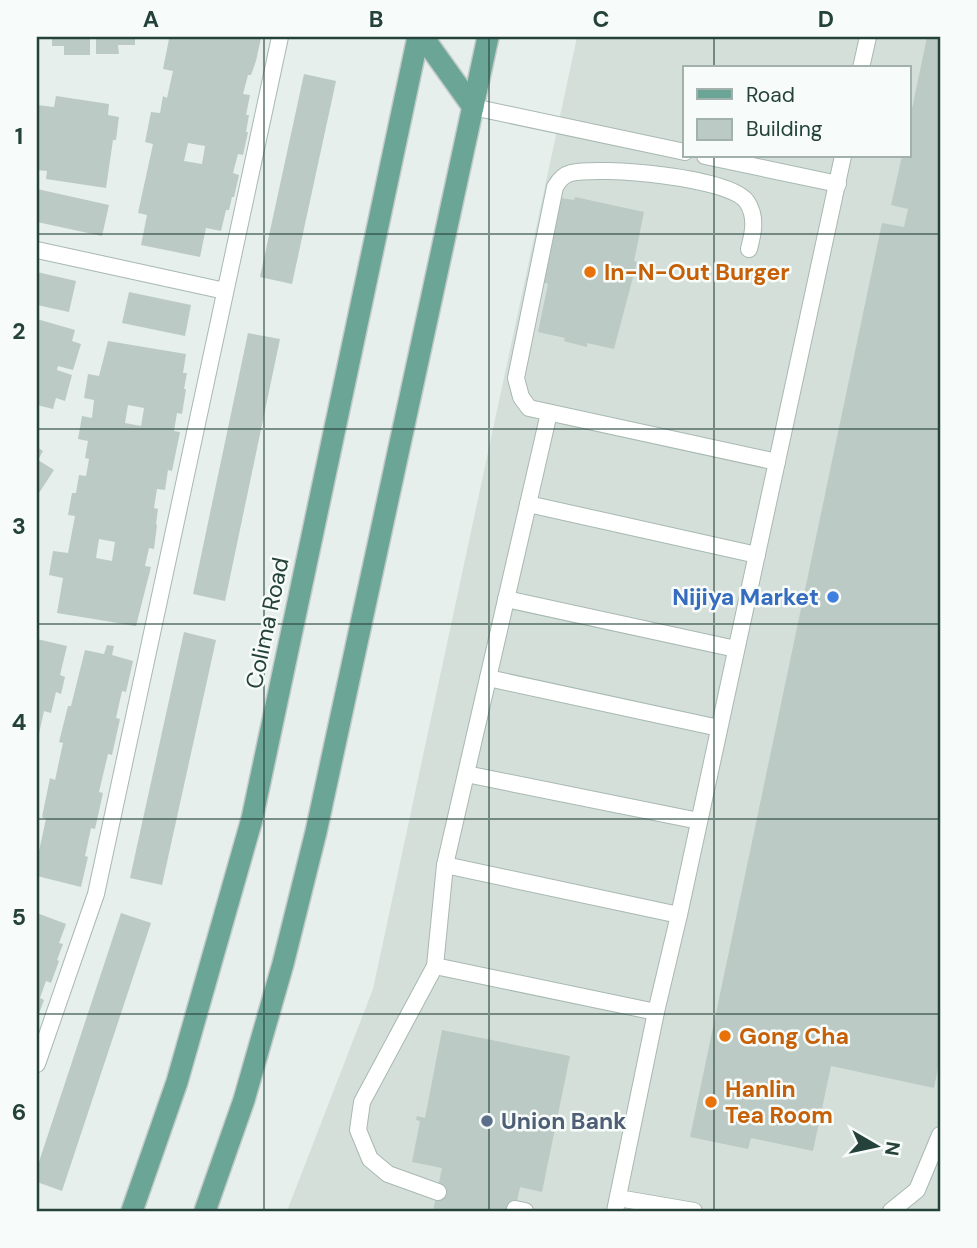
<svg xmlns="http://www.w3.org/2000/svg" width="977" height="1248" font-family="'DM Sans',sans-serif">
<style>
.built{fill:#d4dfda;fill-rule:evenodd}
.building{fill:#bbcac4;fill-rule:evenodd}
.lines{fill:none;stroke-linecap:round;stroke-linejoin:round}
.service-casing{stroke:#a8b8b2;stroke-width:18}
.primary-casing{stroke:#c2cac8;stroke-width:24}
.service{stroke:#fff;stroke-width:16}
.primary{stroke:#6aa596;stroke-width:21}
.grid{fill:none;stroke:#24423a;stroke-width:2;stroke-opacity:0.55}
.food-dot{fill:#e8710a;stroke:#f7fbf9;stroke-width:2.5}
.shop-dot{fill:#3f7fe0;stroke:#f7fbf9;stroke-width:2.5}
.service-dot{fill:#5c6f8a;stroke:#f7fbf9;stroke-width:2.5}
.labels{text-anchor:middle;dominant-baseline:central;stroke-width:5;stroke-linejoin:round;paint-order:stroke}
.food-label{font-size:23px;font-weight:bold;fill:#c56008;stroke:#f7fbf9;text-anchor:start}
.shop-label{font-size:23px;font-weight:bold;fill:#366cbe;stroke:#f7fbf9;text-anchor:end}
.street-label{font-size:23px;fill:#24423a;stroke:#f7fbf9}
.service-label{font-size:23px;font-weight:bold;fill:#4e5e75;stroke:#f7fbf9;text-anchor:start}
.neatline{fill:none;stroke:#24423a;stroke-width:2.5}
.grid-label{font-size:23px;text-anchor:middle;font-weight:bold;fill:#24423a}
</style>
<rect width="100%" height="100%" fill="#e6efeb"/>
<path class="built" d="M577,37H940V1211H287L373,989ZM685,68H909V156H685Z"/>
<g class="building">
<polygon points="52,37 90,37 90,55 64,55 64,46 52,46"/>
<polygon points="96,37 135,37 135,45 118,45 119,54 96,54"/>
<path d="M162,37L261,38L256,61L251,75H248L243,94L250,95L246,115H249L246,132H248L243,155L238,154L233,173L239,175L234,197H232L229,210H226L221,231L206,228L200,257L141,245L147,215L138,213L153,144L145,142L151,112L160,113L163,96L167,98L173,71L163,69L169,39ZM188,143L205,146L202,164L184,161Z"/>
<polygon points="927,37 940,37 940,1057 934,1088 831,1066 813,1151 751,1138 748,1149 690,1137 882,223 904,227 908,209 891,205 902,156 909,156 909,123"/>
<polygon points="304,74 336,81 292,284 260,277"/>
<polygon points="56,96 109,104 108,115 119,117 116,140 113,140 106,188 46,179 47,171 37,170 37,105 54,107"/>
<polygon points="37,189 109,205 102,236 37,222"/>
<polygon points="575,197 644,212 634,261 637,262 614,349 587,343 587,347 564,341 565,338 538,332 548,284 542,282 561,198 574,200"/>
<polygon points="37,272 76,281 69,312 37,305"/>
<polygon points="129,292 191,305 185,336 122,323"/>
<polygon points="37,319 75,330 72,341 81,344 73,370 58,366 57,370 72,375 65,401 56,398 53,409 37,405"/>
<polygon points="248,333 280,339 225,601 193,594"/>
<path d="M108,341L186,354L183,373H187L184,389H186L182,414L177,413L174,431L180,432L172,471L168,470L165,490L157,489L154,508L158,509L156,524L157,525L154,549L149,548L145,566L151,567L136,626L57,613L63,578L49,575L53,551L68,553L75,516L68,515L72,493H76L79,475L86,476L89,459L85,458L88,441L78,439L82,416L92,418L94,400L84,398L88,374L99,376ZM128,405L144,408L141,426L125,423ZM99,539L115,542L112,561L96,558Z"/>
<polygon points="37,447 43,451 38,460 54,470 37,496"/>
<polygon points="184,632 216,640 162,885 130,878"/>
<polygon points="37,639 67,646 60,675 65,677 61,694 56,692 51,713 44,711 38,738"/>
<polygon points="107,645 114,646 112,655 133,661 126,692 122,691 116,718 120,719 112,755 108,754 99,792 103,793 95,829 91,828 85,856 88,857 81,887 37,876 37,860 46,819 42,817 50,778 55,780 63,743 59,742 68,706 71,706 85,650 104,654"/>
<polygon points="37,913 66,924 59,943 63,944 57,960 59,961 51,983 46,981 40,998 44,1000 37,1019"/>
<polygon points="121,913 151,923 62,1191 37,1182 37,1168"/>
<polygon points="442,1030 570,1056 542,1192 520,1187 515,1211 433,1211 442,1168 412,1162 420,1121 416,1120 417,1116 425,1118"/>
</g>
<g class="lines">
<g class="service-casing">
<g id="service">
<polyline points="861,68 868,37"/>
<polyline points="473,107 685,152"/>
<polyline points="705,156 838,184"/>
<path d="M749,249C753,234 757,217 747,202C730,177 601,166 571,173C563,175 559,180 555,187L516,378L521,397L529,408L777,462"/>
<polyline points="37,250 225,291"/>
<polyline points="528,504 757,555"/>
<polyline points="506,599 736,649"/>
<polyline points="488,678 719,728"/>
<polyline points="466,774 699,821"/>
<polyline points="445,865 679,915"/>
<polyline points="435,966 656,1012"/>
<polyline points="37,1064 96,894 280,37"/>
<polyline points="438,1192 388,1174 370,1159 358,1130 362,1102 435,966 445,865 549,413"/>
<polyline points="618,1198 694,1211"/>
<polyline points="515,1209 525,1211"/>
<polyline points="615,1211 656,1012 679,915 843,156"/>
<polyline points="891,1211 917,1190 940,1135"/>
</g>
</g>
<g class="primary-casing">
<g id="primary">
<polyline points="423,37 473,107"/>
<polyline points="132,1211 177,1082 252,819 418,37"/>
<polyline points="205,1211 244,1100 283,964 316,832 488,37"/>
</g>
</g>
<use href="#service" class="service"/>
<use href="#primary" class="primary"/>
</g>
<path class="grid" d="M264,37V1211M489,37V1211M714,37V68M714,156V1211M37,234H940M37,429H940M37,624H940M37,819H940M37,1014H940"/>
<g class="food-dot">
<circle cx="590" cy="272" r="7"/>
<circle cx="725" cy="1036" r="7"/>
<circle cx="711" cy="1102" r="7"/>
</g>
<circle class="shop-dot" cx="833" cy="597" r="7"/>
<circle class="service-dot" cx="487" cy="1121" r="7"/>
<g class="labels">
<g class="food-label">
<text x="604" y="272">In-N-Out Burger</text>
<text x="739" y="1036">Gong Cha</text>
<text x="725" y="1089">Hanlin<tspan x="725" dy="26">Tea Room</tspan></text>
</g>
<g class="shop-label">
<text x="819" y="597">Nijiya Market</text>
</g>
<g class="street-label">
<text transform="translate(267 623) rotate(-78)">Colima Road</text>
</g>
<g class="service-label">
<text x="501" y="1121">Union Bank</text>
</g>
</g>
<rect width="977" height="1248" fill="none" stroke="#f7fbf9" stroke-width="77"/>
<rect x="683" y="66" width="228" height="91" fill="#f7fbf9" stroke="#a3b1ad" stroke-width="2"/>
<rect x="697" y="89" width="35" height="10" fill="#6aa596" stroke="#a3b1ad" stroke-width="2"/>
<text x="746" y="102" font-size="21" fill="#24423a">Road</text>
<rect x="697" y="119" width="35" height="21" fill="#bbcac4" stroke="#a3b1ad" stroke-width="2"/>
<text x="746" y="136" font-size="21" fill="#24423a">Building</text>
<g transform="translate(876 1146) rotate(99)" stroke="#f7fbf9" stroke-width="5" paint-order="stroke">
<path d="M0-5L12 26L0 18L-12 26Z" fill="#24423a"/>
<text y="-10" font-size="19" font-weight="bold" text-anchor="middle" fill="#24423a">N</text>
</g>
<rect x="38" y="38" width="901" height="1172" class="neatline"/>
<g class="grid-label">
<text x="151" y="27">A</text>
<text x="376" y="27">B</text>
<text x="601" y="27">C</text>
<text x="826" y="27">D</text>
<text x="19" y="144">1</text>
<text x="19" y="339">2</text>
<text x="19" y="534">3</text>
<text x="19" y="730">4</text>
<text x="19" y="925">5</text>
<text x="19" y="1120">6</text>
</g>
</svg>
